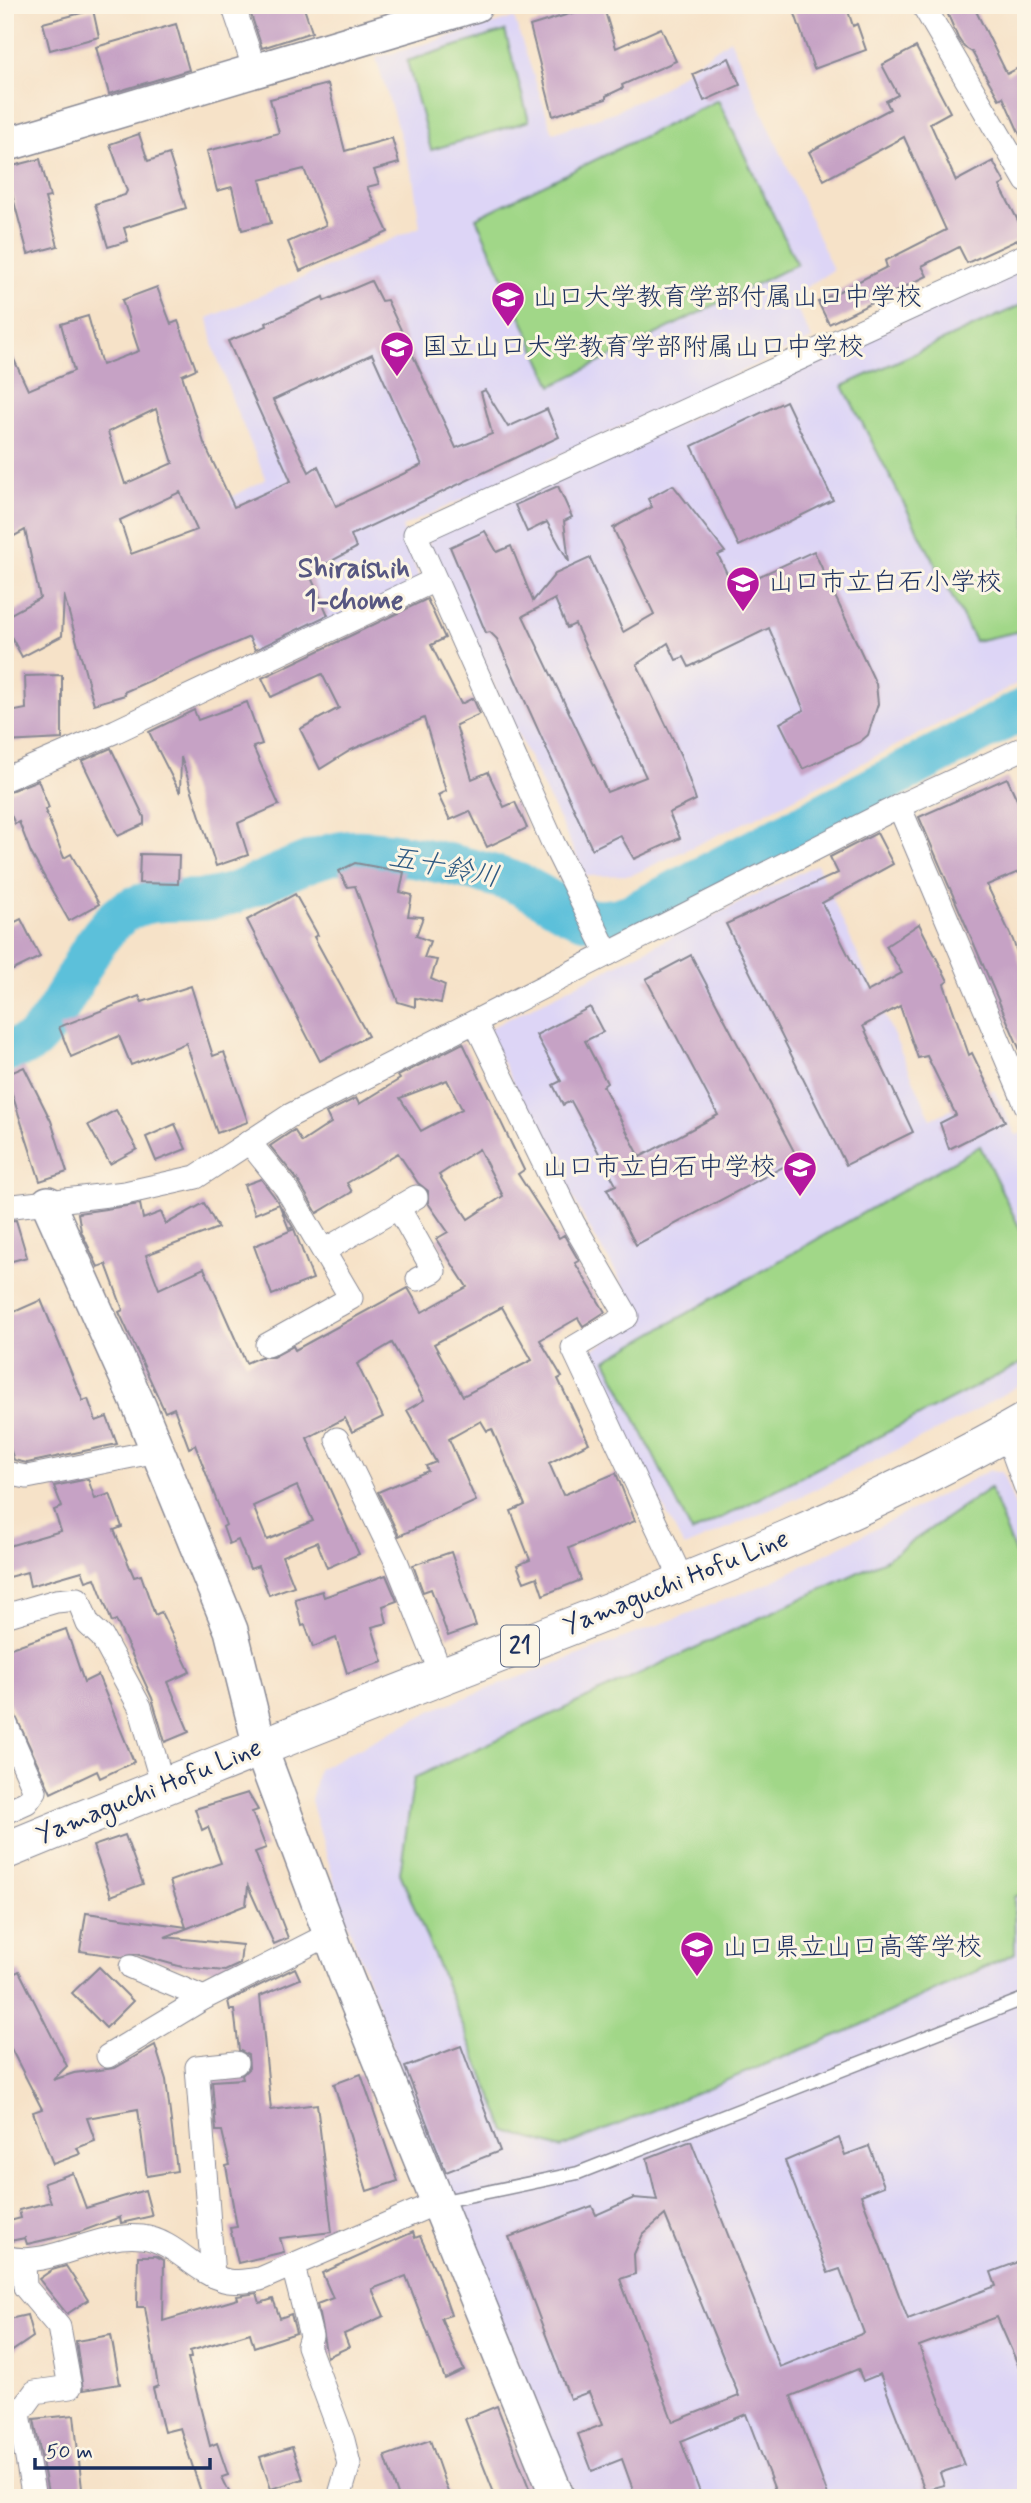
<svg xmlns="http://www.w3.org/2000/svg" width="1031" height="2503" font-family="Mynerve,'Klee One',sans-serif">
<style>
.built{fill:#ddd5f6}
.green{fill:#a1d788;stroke:#5e8373;stroke-width:2}
.lines{fill:none;stroke-linecap:round;stroke-linejoin:round}
.river{stroke:#5cc0da;stroke-width:42}
.building{fill:#c6a2c5;fill-rule:evenodd}
.lane-casing{stroke:#888893;stroke-width:15}
.street-casing{stroke:#888893;stroke-width:25}
.secondary-casing{stroke:#888893;stroke-width:36}
.primary-casing{stroke:#888893;stroke-width:39}
.lane{stroke:#fff;stroke-width:12}
.street{stroke:#fff;stroke-width:23}
.secondary{stroke:#fff;stroke-width:33}
.primary{stroke:#fff;stroke-width:37}
.labels{text-anchor:middle;dominant-baseline:central;stroke-width:6;stroke-linejoin:round;paint-order:stroke}
.shield{fill:#fcf5e5;stroke:#5e6a86;stroke-width:2}
.shield-label{font-size:24px;font-weight:bold;fill:#1b2f5e}
.poi-label{font-size:26px;fill:#1b2f5e;stroke:#fcf5e5;text-anchor:start}
.street-label{font-size:26px;fill:#1b2f5e;stroke:#fcf5e5}
.neighbourhood-label{font-size:28px;font-weight:bold;fill:#575782;stroke:#fcf5e5}
.water-label{font-size:28px;font-style:italic;fill:#2e5a83;stroke:#fcf5e5}
</style>
<rect width="100%" height="100%" fill="#fcf5e5"/>
<filter id="ink" filterUnits="userSpaceOnUse"><feTurbulence type="fractalNoise" baseFrequency=".0143" numOctaves="2"/><feDisplacementMap in="SourceGraphic" scale="14" xChannelSelector="R" yChannelSelector="G"/><feConvolveMatrix kernelMatrix="1 2 1 2 8 2 1 2 1" color-interpolation-filters="sRGB"/></filter>
<filter id="wash" filterUnits="userSpaceOnUse"><feTurbulence type="fractalNoise" baseFrequency=".00686" numOctaves="4" result="noise"/><feDisplacementMap in="SourceGraphic" scale="28" xChannelSelector="R" yChannelSelector="G"/><feGaussianBlur stdDeviation="1.57" result="paint"/><feColorMatrix in="noise" values="0 0 0 0 0 0 0 0 0 0 0 0 0 0 0 0 0 1.4 0 .05"/><feComposite in="paint" operator="in"/></filter>
<g filter="url(#wash)">
<rect width="100%" height="100%" fill="#f6e2c8"/>
<g class="built">
<polygon points="514,18 553,133 614,112 661,89 730,39 833,270 791,297 812,339 402,527 420,581 255,658 192,518 266,479 235,407 214,348 208,318 420,227 413,177 376,58"/>
<polygon points="1026,266 1026,679 761,815 632,875 586,876 428,547 431,536"/>
<polygon points="817,864 931,1119 994,1090 1016,1135 1023,1133 1026,1139 1026,1381 957,1421 795,1499 684,1547 585,1353 645,1321 588,1226 486,1030"/>
<polygon points="990,1470 1002,1472 1026,1535 1026,2498 575,2498 439,2176 341,1905 311,1801 318,1769 435,1709 767,1584"/>
</g>
<g class="green">
<polygon points="505,31 529,121 431,150 407,61"/>
<polygon points="718,100 797,264 552,386 476,218"/>
<polygon points="1023,304 1026,310 1026,630 975,641 843,386"/>
<polygon points="980,1146 1026,1241 1026,1361 692,1533 606,1360"/>
<polygon points="990,1488 1026,1582 1026,1892 1014,1897 1015,1953 862,2025 561,2148 506,2131 400,1873 414,1778 885,1560"/>
</g>
<g class="lines">
<path class="river" d="M5,1051C14,1048 28,1046 34,1040C71,1004 81,946 122,914C147,895 181,903 210,899C257,891 302,856 350,851C388,848 474,869 511,881C559,898 576,935 632,914L1026,708"/>
</g>
<g id="blocks">
<g class="building">
<polygon points="248,5 303,5 312,32 262,48"/>
<polygon points="580,5 603,5 616,48 661,28 676,61 622,85 623,88 606,96 606,99 553,116 530,26 582,10"/>
<polygon points="792,5 846,5 853,26 857,24 866,50 814,69"/>
<polygon points="956,5 973,5 1007,74 1020,67 1026,77 1026,148 1003,97 999,99 972,52 964,47 958,38 946,10"/>
<polygon points="93,10 99,37 50,50 43,23"/>
<polygon points="176,24 189,70 109,94 96,47"/>
<polygon points="916,47 950,112 930,123 956,181 993,161 1005,183 1000,186 1026,236 967,263 959,247 922,266 927,276 829,324 818,302 887,267 885,261 946,230 904,137 824,180 809,152 890,109 886,101 898,95 882,65"/>
<polygon points="729,58 740,85 704,101 693,74"/>
<polygon points="328,84 345,151 392,138 399,163 374,170 379,184 367,187 388,232 300,271 288,242 326,225 304,169 260,180 271,223 242,230 232,187 217,191 207,151 279,133 270,99"/>
<polygon points="139,134 148,161 169,154 186,208 124,228 128,241 108,247 95,204 125,195 127,191 110,144"/>
<polygon points="40,159 50,197 45,198 58,246 28,254 5,168"/>
<path d="M371,281L381,301L387,300L456,448L492,434L481,392L485,390L508,427L547,409L559,437L351,535L356,548L309,573L328,615L255,650L249,637L124,692L125,695L94,704L64,595L62,636L22,657L5,625V617L40,598L25,530L5,541V340L28,390L74,371L61,324L88,316L102,365L139,351L122,300L157,287L171,324L178,321L196,369L182,375L204,443L234,507L291,481L228,341L267,326L266,323L323,297L324,301ZM372,354L422,465L336,506L318,466L309,472L273,400ZM156,409L173,463L125,484L108,432ZM180,492L197,530L131,554L120,520Z"/>
<polygon points="786,401 833,500 739,546 692,446"/>
<path d="M673,485L725,552L718,555L734,588L814,551L876,684L878,704L868,735L860,742L803,769L780,723L804,710L769,628L689,667L684,657L676,660L668,643L637,664L681,756L696,800L669,813L680,838L634,859L620,835L592,849L497,639L490,632L486,633L450,547L485,531L497,552L511,546L533,601L555,574L590,558L623,632L654,614L613,528L652,507L648,499ZM555,599L567,628L575,624L646,777L607,792L523,616Z"/>
<polygon points="558,486 572,517 564,521 569,562 547,522 527,532 515,505"/>
<polygon points="427,599 445,638 431,645 461,704 473,698 480,714 456,725 472,779 488,772 504,807 515,802 527,828 487,847 470,811 450,820 438,795 446,791 424,718 351,750 320,769 300,729 339,708 322,674 271,697 262,678"/>
<polygon points="62,675 62,739 5,742 5,713 26,709 25,676"/>
<polygon points="247,702 262,744 253,747 279,805 238,823 248,855 216,866 181,757 180,793 149,732 194,710 198,720"/>
<polygon points="111,748 144,817 144,824 118,836 82,761"/>
<polygon points="1007,778 1026,819 1026,869 987,885 1013,940 1026,981 1026,1064 919,817"/>
<polygon points="38,780 49,808 45,810 64,858 71,854 99,904 69,921 31,853 19,822 15,824 5,802 5,793"/>
<polygon points="877,833 893,864 822,903 867,992 902,973 886,946 919,924 948,981 944,984 969,1055 972,1053 1005,1121 949,1149 940,1123 956,1115 927,1056 918,1058 900,1006 863,1026 913,1132 846,1165 726,924 838,873 830,857"/>
<polygon points="140,854 179,855 178,884 139,883"/>
<polygon points="355,863 404,872 400,892 412,895 408,916 423,917 416,936 430,941 424,958 437,960 431,979 445,985 441,1003 415,998 415,1007 398,1002 355,886 347,887 339,871"/>
<polygon points="295,894 318,935 314,937 368,1036 320,1061 247,920"/>
<polygon points="21,919 40,957 5,974 5,927"/>
<polygon points="691,955 798,1159 636,1245 607,1189 616,1185 571,1101 563,1105 553,1085 561,1081 536,1035 590,1007 603,1032 585,1041 607,1083 603,1086 640,1157 718,1115 646,979"/>
<polygon points="191,986 213,1056 224,1052 248,1122 217,1133 186,1043 131,1065 119,1036 71,1057 59,1027 139,996 142,1002"/>
<path d="M463,1043L524,1170L518,1174L559,1238L564,1235L579,1261L575,1263L605,1312L583,1326L578,1318L540,1340L562,1377L558,1379L589,1443L549,1463L563,1495L616,1473L635,1521L569,1548L581,1580L543,1595L537,1577L524,1582L517,1565L530,1560L511,1511L525,1505L492,1429L487,1431L481,1421L449,1439L476,1501L399,1536L378,1492L428,1471L426,1466L436,1462L407,1410L424,1400L392,1343L357,1364L383,1417L352,1432L345,1418L307,1438L359,1554L327,1568L317,1542L282,1556L294,1586L269,1595L258,1566L250,1569L238,1540L229,1544L223,1527L226,1525L195,1445L189,1448L174,1408L165,1412L119,1312L123,1310L106,1264L98,1267L81,1231L78,1213L140,1204L143,1219L161,1212L166,1224L204,1203L218,1228L146,1255L159,1289L204,1268L246,1363L260,1357H273L293,1346L295,1350L408,1288L422,1312L467,1287L436,1239L448,1232L428,1203V1191L418,1183L398,1153L347,1183L352,1192L317,1213L297,1179L270,1146L294,1130L302,1142L331,1123L326,1113L356,1098L359,1104L400,1079L398,1076ZM447,1080L462,1109L421,1131L400,1098ZM479,1149L503,1196L468,1219L439,1175ZM502,1307L532,1360L463,1396L434,1344ZM297,1486L313,1521L267,1540L253,1506Z"/>
<polygon points="24,1067 51,1121 67,1172 40,1181 6,1075"/>
<polygon points="116,1110 137,1149 110,1164 88,1125"/>
<polygon points="175,1124 186,1149 156,1161 146,1137"/>
<polygon points="261,1179 274,1196 293,1227 289,1229 279,1204 255,1214 244,1185"/>
<polygon points="16,1220 27,1257 5,1263 5,1221"/>
<polygon points="294,1229 313,1279 272,1295 254,1246"/>
<polygon points="41,1300 83,1401 88,1399 96,1421 107,1417 117,1444 27,1463 14,1460 5,1433 5,1316"/>
<polygon points="88,1479 95,1499 110,1494 122,1527 114,1530 134,1577 141,1575 155,1615 161,1612 190,1672 168,1682 189,1732 165,1742 152,1698 116,1620 112,1622 95,1578 86,1581 82,1571 30,1586 27,1572 5,1578 5,1547 61,1531 54,1510 62,1507 54,1486"/>
<polygon points="451,1552 476,1626 448,1636 431,1589 423,1592 413,1565"/>
<polygon points="386,1575 397,1601 383,1606 387,1623 372,1627 383,1662 347,1673 336,1638 313,1647 305,1625 302,1626 295,1599 322,1591 324,1597"/>
<polygon points="66,1629 84,1682 98,1675 134,1762 100,1778 97,1771 51,1793 5,1693 5,1650"/>
<polygon points="248,1793 258,1810 252,1812 266,1848 255,1852 288,1938 274,1944 248,1886 246,1905 165,1937 242,1945 240,1964 225,1971 182,1967 136,1954 122,1957 80,1951 86,1913 186,1927 170,1881 221,1863 208,1827 202,1830 195,1809"/>
<polygon points="125,1835 143,1884 111,1896 93,1846"/>
<polygon points="99,1967 133,2001 106,2028 72,1993"/>
<polygon points="295,1968 300,1979 260,1996 271,2110 317,2104 332,2232 280,2238 284,2252 238,2263 230,2228 237,2227 226,2166 230,2165 222,2131 216,2131 212,2081 243,2079 242,2075 249,2068 248,2055 239,2050 234,2010 230,2010 228,2001"/>
<polygon points="19,1971 67,2066 53,2080 74,2073 115,2068 155,2045 166,2080 177,2171 147,2176 138,2109 87,2118 95,2141 77,2148 80,2154 53,2164 33,2112 42,2109 5,2037 5,1978"/>
<polygon points="461,2046 500,2151 446,2172 405,2067"/>
<polygon points="361,2074 398,2181 367,2191 334,2084"/>
<path d="M839,2138L845,2155L869,2146L884,2186L861,2195L908,2319L996,2286L991,2272L1026,2259V2383L997,2317L919,2346L964,2465L940,2473L944,2485L925,2490L880,2374L863,2381L858,2369L791,2396L829,2498H778L746,2414L681,2441L702,2498H636L622,2459L592,2471L578,2434L602,2425L589,2392L570,2399L509,2237L592,2206L596,2215L634,2198L657,2200L647,2158L691,2141L780,2367L864,2333L840,2269L828,2273L785,2161ZM665,2215L739,2396L673,2422L620,2279L635,2274L634,2254L643,2234Z"/>
<polygon points="73,2173 86,2208 145,2190 152,2216 121,2223 120,2217 80,2232 27,2244 25,2238 10,2241 6,2222 21,2218 19,2210 51,2202 44,2183"/>
<polygon points="413,2232 415,2238 420,2236 437,2274 451,2315 441,2318 464,2370 445,2379 406,2276 372,2289 384,2316 344,2334 349,2347 327,2357 317,2304 333,2298 322,2273"/>
<polygon points="138,2256 156,2256 164,2260 163,2321 238,2299 237,2296 257,2293 260,2303 273,2299 280,2318 291,2314 296,2333 254,2347 250,2333 190,2351 191,2358 188,2358 210,2446 217,2443 228,2475 222,2477 232,2498 203,2498 180,2428 164,2432 153,2388 158,2386 145,2307 137,2307"/>
<polygon points="66,2266 88,2300 67,2314 39,2279 52,2270"/>
<polygon points="27,2315 33,2337 5,2356 5,2320"/>
<polygon points="111,2335 120,2384 83,2390 76,2341"/>
<polygon points="497,2406 533,2498 496,2498 465,2419"/>
<polygon points="74,2415 83,2498 49,2498 34,2419"/>
<polygon points="430,2440 450,2498 399,2498 385,2456"/>
<polygon points="292,2447 303,2479 271,2489 260,2457"/>
</g>
</g>
</g>
<g filter="url(#ink)">
<use href="#blocks" fill-opacity="0" stroke="#888893" stroke-width="2"/>
<g class="lines">
<g class="lane-casing">
<polyline id="lane" points="439,2202 578,2173 1026,1998"/>
</g>
<g class="street-casing">
<g id="street">
<polyline points="233,5 256,73"/>
<polyline points="923,5 1026,181"/>
<polyline points="5,779 116,731 435,580"/>
<polyline points="899,806 1026,1105"/>
<polyline points="608,954 553,843 415,534 1026,255"/>
<polyline points="475,1022 573,1223 627,1316 573,1348 683,1582"/>
<polyline points="249,1142 286,1188 351,1298 267,1345"/>
<polyline points="5,1207 125,1193 196,1177 291,1115 899,806 1026,747"/>
<polyline points="398,1207 434,1271 418,1279"/>
<polyline points="325,1250 416,1197"/>
<polyline points="1006,1433 1026,1488"/>
<polyline points="337,1439 396,1561 442,1676"/>
<polyline points="5,1473 27,1477 157,1451"/>
<polyline points="5,1616 56,1601 78,1599 88,1624 102,1637 140,1707 163,1786"/>
<polyline points="5,1722 35,1791 27,1802 5,1812"/>
<polyline points="131,1967 204,1998"/>
<polyline points="108,2056 204,1998 330,1934"/>
<path d="M5,2257C50,2270 95,2231 142,2237C176,2241 195,2274 228,2281C238,2283 250,2280 260,2279L436,2203"/>
<polyline points="24,2262 25,2287 59,2327 70,2387 35,2392 19,2414 34,2498"/>
<polyline points="293,2266 311,2336 308,2346 343,2440 349,2464 339,2498"/>
<polyline points="213,2276 197,2067 236,2063"/>
</g>
</g>
<g class="secondary-casing">
<g id="secondary">
<polyline points="5,145 476,5"/>
<polyline points="48,1203 140,1408 231,1630 260,1747 345,1974 558,2498"/>
</g>
</g>
<g class="primary-casing">
<path id="primary" d="M5,1851C175,1781 346,1713 517,1647C690,1580 865,1514 1026,1421"/>
</g>
<use href="#lane" class="lane"/>
<use href="#street" class="street"/>
<use href="#secondary" class="secondary"/>
<use href="#primary" class="primary"/>
</g>
</g>
<defs>
<g id="school-pin" transform="scale(1.75)"><path d="M0 17L-7.5 6A9.5 9.5 0 1 1 7.5 6Z" fill="#b5179e" stroke="#fcf5e5"/><path d="M0-5L7-2L0 1L-7-2ZM-4 1L0 2.5L4 1V4Q0 6-4 4Z" fill="#fff"/></g>
</defs>
<g fill-rule="evenodd">
<use href="#school-pin" x="508" y="298"/>
<use href="#school-pin" x="397" y="348"/>
<use href="#school-pin" x="743" y="583"/>
<use href="#school-pin" x="800" y="1168"/>
<use href="#school-pin" x="697" y="1948"/>
</g>
<g class="labels">
<rect class="shield" x="501" y="1625.5" width="38" height="41" rx="5"/>
<g class="shield-label">
<text x="520" y="1646">21</text>
</g>
<g class="poi-label">
<text x="532" y="298">山口大学教育学部付属山口中学校</text>
<text x="422" y="348">国立山口大学教育学部附属山口中学校</text>
<text x="768" y="583">山口市立白石小学校</text>
<text x="776" y="1168" text-anchor="end">山口市立白石中学校</text>
<text x="722" y="1948">山口県立山口高等学校</text>
</g>
<g class="street-label">
<text transform="translate(676 1583) rotate(-22)">Yamaguchi Hofu Line</text>
<text transform="translate(149 1792) rotate(-22)">Yamaguchi Hofu Line</text>
</g>
<g class="neighbourhood-label">
<text x="354" y="569">Shiraishih<tspan x="354" dy="32">1-chome</tspan></text>
</g>
<g class="water-label">
<text transform="translate(444 868) rotate(11)">五十鈴川</text>
</g>
</g>
<rect width="1031" height="2503" fill="none" stroke="#fcf5e5" stroke-width="28"/>
<path d="M35 2458v10h175v-10" fill="none" stroke="#1b2f5e" stroke-width="3.5"/>
<text x="46" y="2458" font-size="21" fill="#1b2f5e" stroke="#fcf5e5" stroke-width="5" paint-order="stroke">50 m</text>
</svg>
